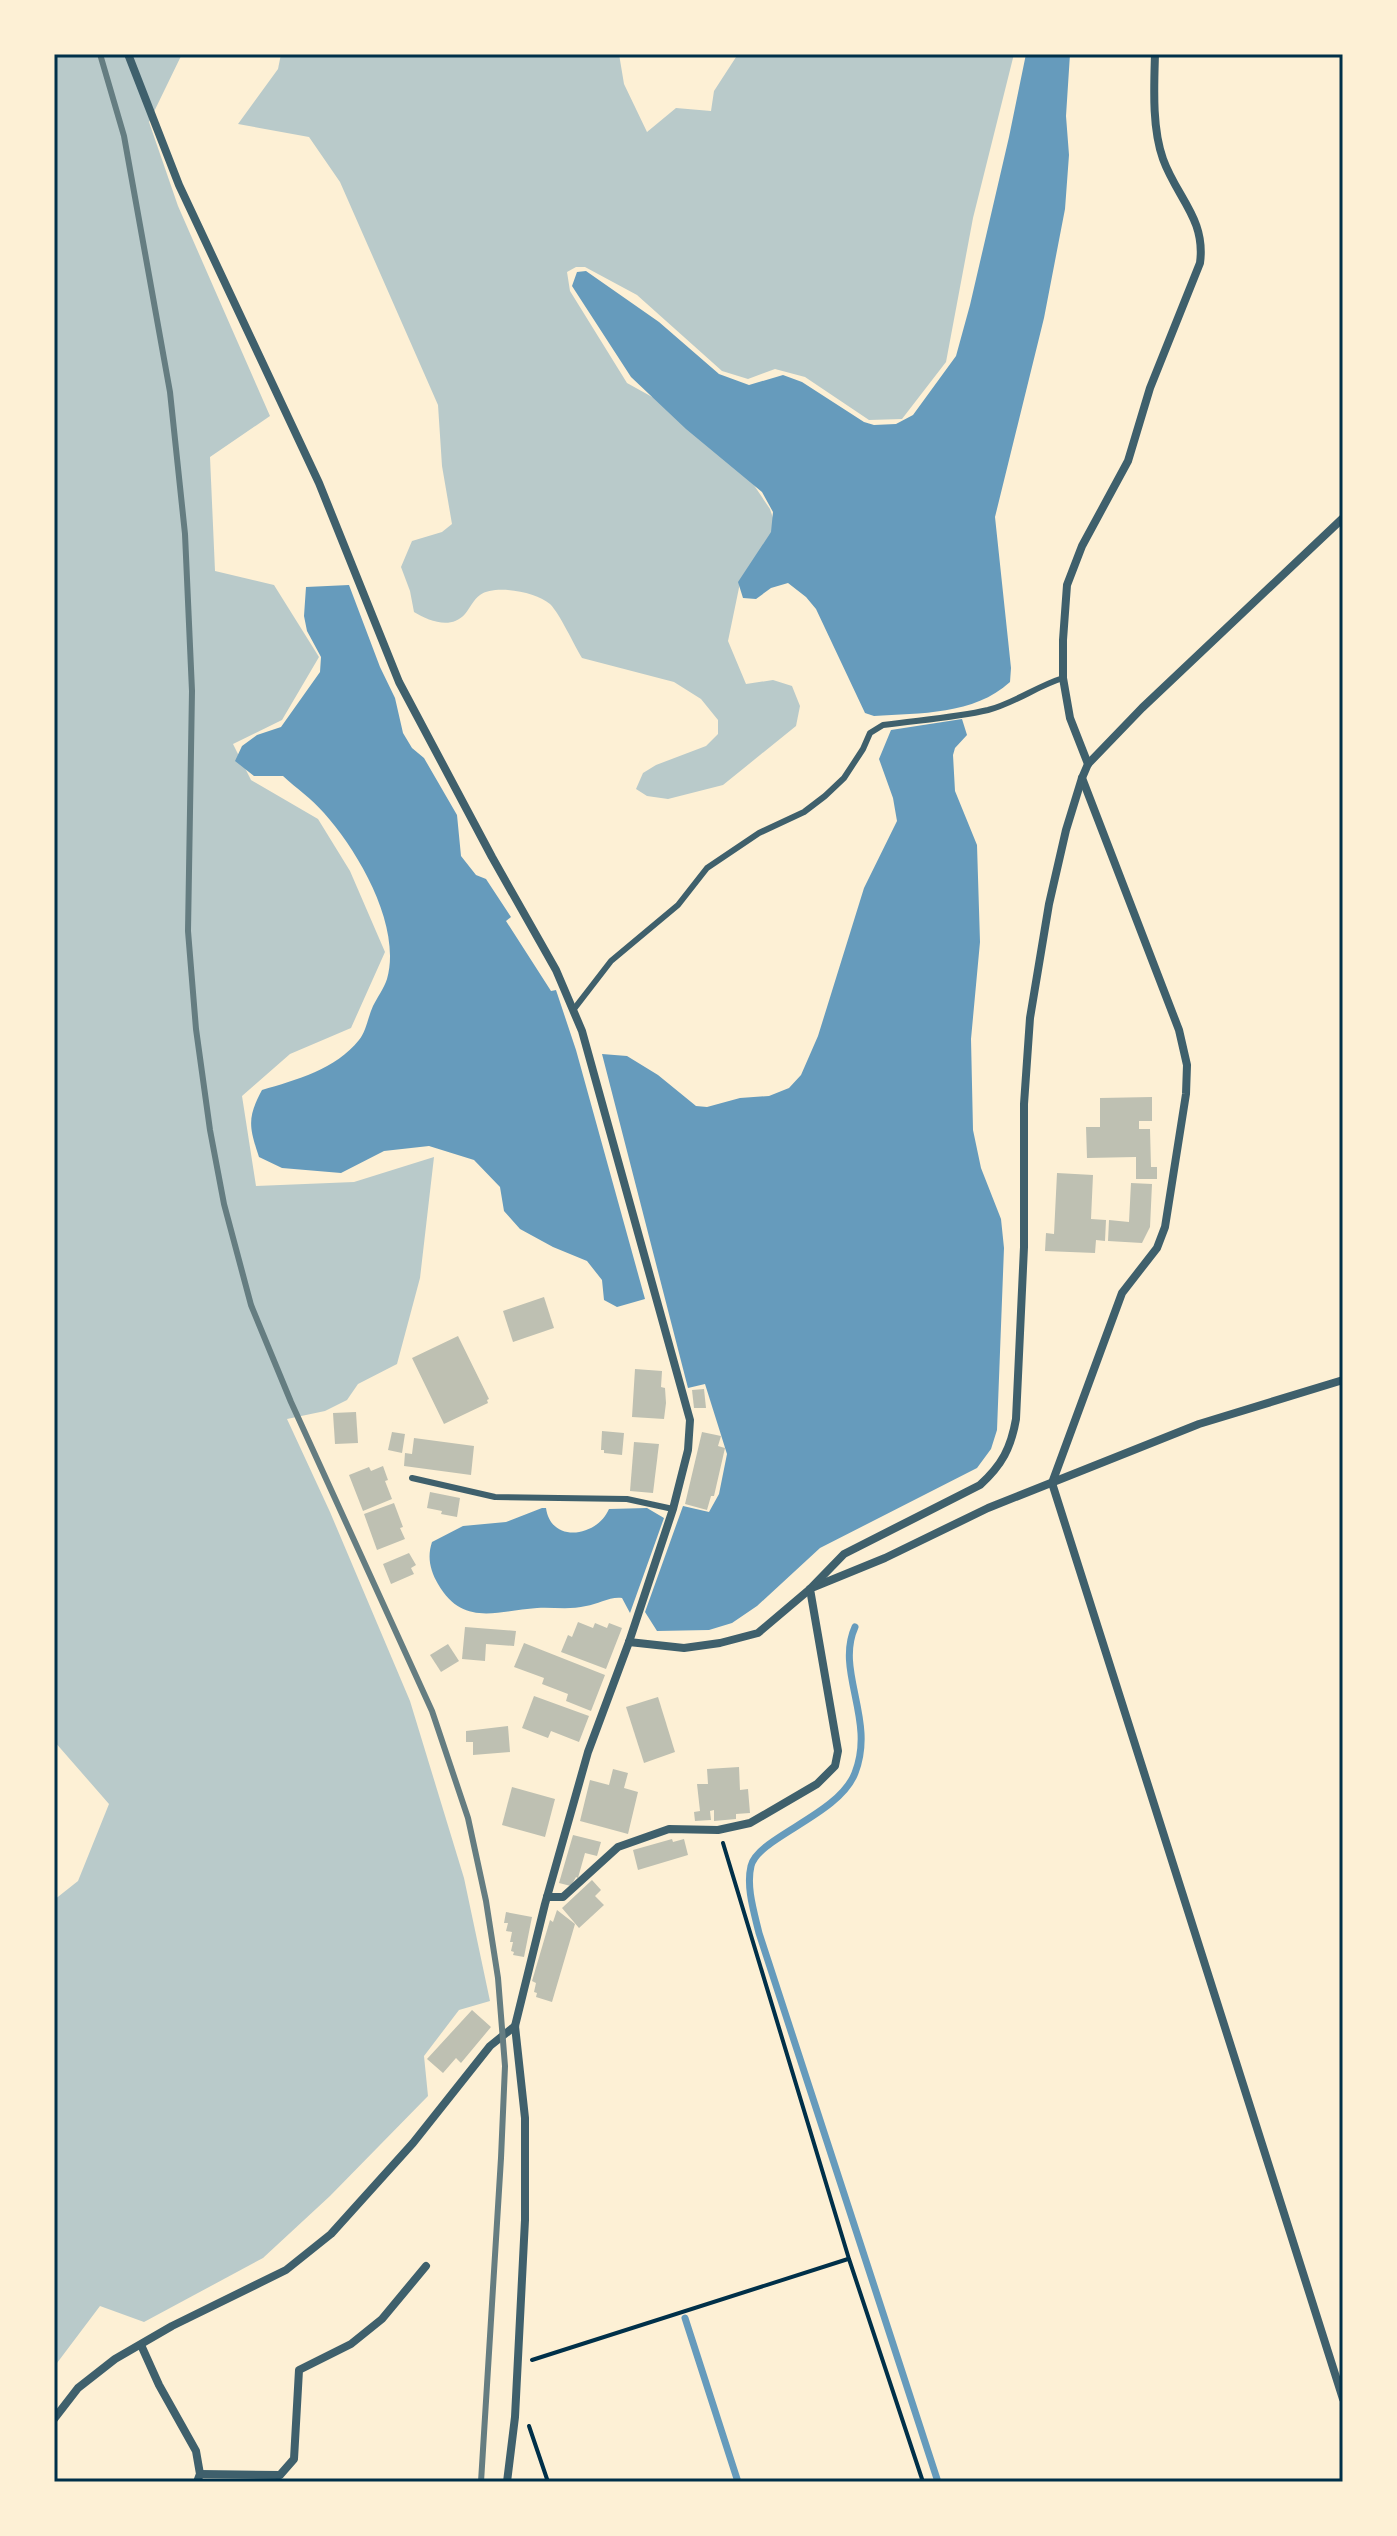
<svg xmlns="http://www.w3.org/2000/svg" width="1397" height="2536" font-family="'DM Sans',sans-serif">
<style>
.green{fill:#b9caca}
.water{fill:#669bbc}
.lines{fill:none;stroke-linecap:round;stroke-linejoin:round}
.stream{stroke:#669bbc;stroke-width:7}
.building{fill:#bec0b2}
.path{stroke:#003049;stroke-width:4}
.service{stroke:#3f606c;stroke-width:6}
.minor{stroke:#3f606c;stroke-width:8}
.rail{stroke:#657d81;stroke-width:6}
.neatline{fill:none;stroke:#003049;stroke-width:3}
</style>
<rect width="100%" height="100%" fill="#fdf0d5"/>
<g class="green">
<polygon points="54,54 182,54 149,122 178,206 270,416 210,457 215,571 274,585 319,657 282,720 233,744 251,780 318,819 350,871 385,952 351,1028 290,1054 242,1096 256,1186 354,1182 434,1157 420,1278 397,1364 358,1384 347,1400 325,1411 287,1419 330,1512 410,1701 464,1878 490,2001 459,2010 424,2056 428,2096 330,2196 263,2258 144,2322 100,2306 54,2367 54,1900 78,1881 109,1804 54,1741"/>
<path d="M281,54H619L624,84L647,132L676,108L711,111L714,91L738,54H1014L973,218L946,362L902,419L869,420L805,377L775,369L748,379L722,371L637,295L585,267H576L567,272L570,291L627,383L672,408L741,466L770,509L776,527L740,583L728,641L746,684L773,680L792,686L800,706L796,726L723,785L668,799L647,796L636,789L643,773L656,765L706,746L718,734V720L701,699L674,682L582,658C574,645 560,614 550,604C536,592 495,584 480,595C473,600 470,608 465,614C451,630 429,621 414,612L410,591L401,567L412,541L442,532L452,524L442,466L438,405L340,182L309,137L238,124L278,69Z"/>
</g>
<g class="water">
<path d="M1026,54H1070L1066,116L1069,155L1065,209L1044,318L995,517L1011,668L1010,682C974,715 920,713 874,716L865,713L816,609L806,597L788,583L771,588L756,599L743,598L738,582L771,532L773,512L762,492L686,429L631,377L572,286L577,272L586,271L659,322L719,374L749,385L783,375L802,382L864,422L874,425L896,424L913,415L956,356L970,305L1009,137Z"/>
<path d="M349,585L380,667L395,698L403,733L412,748L424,758L457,815L461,856L476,875L486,879L511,917L506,921L551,991L556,990L576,1050L645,1299L617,1307L604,1300L602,1280L587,1261L553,1247L520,1229L504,1211L500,1187L474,1160L429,1146L384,1151L341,1173L282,1168L259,1157C249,1127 247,1118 262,1090C296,1080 336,1069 359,1040C366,1032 368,1017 373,1006C377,998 384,988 387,979C402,926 358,851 324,813C312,799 296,788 283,776H254L235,761L242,746L257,735L281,727L320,672L321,657L307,631L304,616L306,587Z"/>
<polygon points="962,719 967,735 955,748 953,755 955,791 977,845 980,942 971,1039 973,1130 981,1168 1001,1219 1004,1248 997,1430 991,1449 977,1468 820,1548 757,1606 732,1623 709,1630 657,1631 645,1612 683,1506 709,1512 719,1494 727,1454 705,1384 688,1388 602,1054 627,1056 658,1075 696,1106 707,1107 740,1098 769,1096 789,1088 801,1075 818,1036 864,888 897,821 893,798 879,759 891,730"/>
<path d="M542,1508H546C551,1544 597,1537 609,1509L647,1508L664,1518L630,1613L622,1598C611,1596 598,1604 586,1606C570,1610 553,1607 537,1608C496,1611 463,1627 438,1584C430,1570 427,1557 432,1542L463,1526L506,1522Z"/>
</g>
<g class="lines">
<g class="stream">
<path d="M855,1627C835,1671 876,1720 855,1773C839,1815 758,1837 751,1866C746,1887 754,1912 759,1933L938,2482"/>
<polyline points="685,2318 738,2482"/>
</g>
</g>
<g class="building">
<polygon points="1152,1097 1152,1121 1139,1121 1139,1129 1150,1129 1151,1167 1157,1167 1157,1179 1136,1179 1136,1157 1087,1158 1086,1127 1100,1127 1100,1098"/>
<polygon points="1057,1173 1093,1175 1091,1219 1106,1220 1105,1241 1096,1240 1095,1253 1045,1251 1046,1233 1054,1234"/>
<polygon points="1131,1183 1152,1184 1150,1227 1142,1243 1108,1241 1109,1220 1129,1222"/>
<polygon points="544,1297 554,1328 513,1342 503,1311"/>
<polygon points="458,1336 489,1399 487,1400 488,1403 444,1424 412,1358"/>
<polygon points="635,1369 662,1371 661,1387 665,1388 666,1403 664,1419 632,1417"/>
<polygon points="704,1389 706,1408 694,1408 692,1390"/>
<polygon points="356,1412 358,1443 335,1444 333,1413"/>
<polygon points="602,1431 624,1433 622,1455 604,1453 604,1450 601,1450"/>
<polygon points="392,1432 405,1434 402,1453 388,1450"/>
<polygon points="702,1432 721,1436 718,1446 725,1448 714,1496 711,1496 707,1510 685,1504"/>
<polygon points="414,1438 474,1446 471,1475 404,1466 405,1453 412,1454"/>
<polygon points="634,1442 659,1444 653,1493 630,1491"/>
<polygon points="383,1466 388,1480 385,1481 392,1499 363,1511 349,1475 369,1467 371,1471"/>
<polygon points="430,1492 460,1498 457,1517 441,1514 442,1511 427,1508"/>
<polygon points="394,1503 403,1527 400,1528 405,1539 377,1550 364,1514"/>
<polygon points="409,1553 416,1565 411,1568 414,1574 391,1584 383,1564"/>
<polygon points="578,1622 593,1628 595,1623 607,1628 609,1623 622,1628 606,1669 561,1652 568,1635 572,1637"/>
<polygon points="465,1627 516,1631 514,1646 486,1644 485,1661 462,1659"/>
<polygon points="524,1643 605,1675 591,1711 566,1701 568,1694 542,1684 544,1678 514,1667"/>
<polygon points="448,1644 459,1661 441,1672 430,1655"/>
<polygon points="534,1696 589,1716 579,1742 551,1731 548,1738 522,1728"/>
<polygon points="658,1697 675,1752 644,1763 626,1707"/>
<polygon points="508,1726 510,1752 473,1755 473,1742 466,1742 466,1731"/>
<polygon points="739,1767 740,1790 748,1789 750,1813 736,1814 736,1819 714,1821 714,1810 710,1811 711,1820 695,1821 694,1812 700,1811 697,1784 708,1784 707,1769"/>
<polygon points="613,1769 628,1773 624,1788 638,1792 628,1834 580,1821 590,1780 609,1785"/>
<polygon points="512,1787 555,1799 545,1837 502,1825"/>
<polygon points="573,1835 601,1842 597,1856 585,1853 578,1878 576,1877 571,1886 559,1883"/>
<polygon points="672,1839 673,1842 684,1839 688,1855 638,1870 633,1850"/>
<polygon points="592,1880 601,1890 595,1896 604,1905 579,1928 562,1908"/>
<polygon points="557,1910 575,1924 552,2002 536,1997 537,1993 534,1992 536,1983 532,1981 550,1920 553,1922"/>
<polygon points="506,1912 532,1917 524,1957 513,1955 514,1952 511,1951 513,1942 510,1942 512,1932 506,1931 508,1923 504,1923"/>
<polygon points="472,2010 491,2027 461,2063 456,2058 443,2073 427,2059"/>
</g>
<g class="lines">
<g class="path">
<polyline points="723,1843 849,2259 923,2482"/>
<polyline points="532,2360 848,2259"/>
<polyline points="529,2426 548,2482"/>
</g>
<g class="service">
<path d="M574,1009L611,961L678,905L707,868L759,833L804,812L825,796L844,778L863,749L870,733L883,725C918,720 954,718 988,710C1015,703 1037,686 1063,678"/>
<polyline points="412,1478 495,1497 627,1499 673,1509"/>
</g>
<g class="minor">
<polyline points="128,54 179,185 319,483 399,682 492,857 556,970 582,1031 690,1420 688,1450 673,1509 629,1642 588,1752 545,1904 515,2026 525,2118 525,2220 515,2417 507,2482"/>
<path d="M1088,764L1070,718L1063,678V640L1067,585L1082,546L1128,461L1150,388L1200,263C1206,219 1177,198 1163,159C1152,128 1154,88 1155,54"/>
<polyline points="1082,778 1179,1030 1187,1065 1186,1094 1165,1227 1157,1248 1122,1293 1052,1483 1343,2399"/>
<polyline points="814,1587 885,1558 988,1508 1199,1424 1343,1380"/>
<path d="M629,1642L684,1648L720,1643L758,1633L810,1589L844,1554L980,1485C1002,1465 1011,1448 1016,1419L1024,1247V1104L1030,1018L1049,904L1066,830L1082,778L1088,764L1142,708L1343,518"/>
<polyline points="547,1897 563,1897 618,1847 669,1829 718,1830 750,1823 817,1784 835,1766 838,1751 810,1589"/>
<polyline points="141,2345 159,2385 196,2451 200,2474 197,2482"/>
<polyline points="54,2419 78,2388 115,2359 172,2326 286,2270 331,2234 413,2143 490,2046 515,2026"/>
<polyline points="200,2474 280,2475 294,2459 299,2370 351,2344 382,2319 426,2266"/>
</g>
<polyline class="rail" points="100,54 124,136 170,392 185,534 192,691 188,931 196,1029 210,1130 224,1204 251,1305 291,1402 432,1711 468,1818 486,1901 498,1978 505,2066 501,2158 481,2482"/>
</g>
<rect width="1397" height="2536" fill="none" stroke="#fdf0d5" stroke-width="112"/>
<rect x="56" y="56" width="1285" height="2424" class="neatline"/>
</svg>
